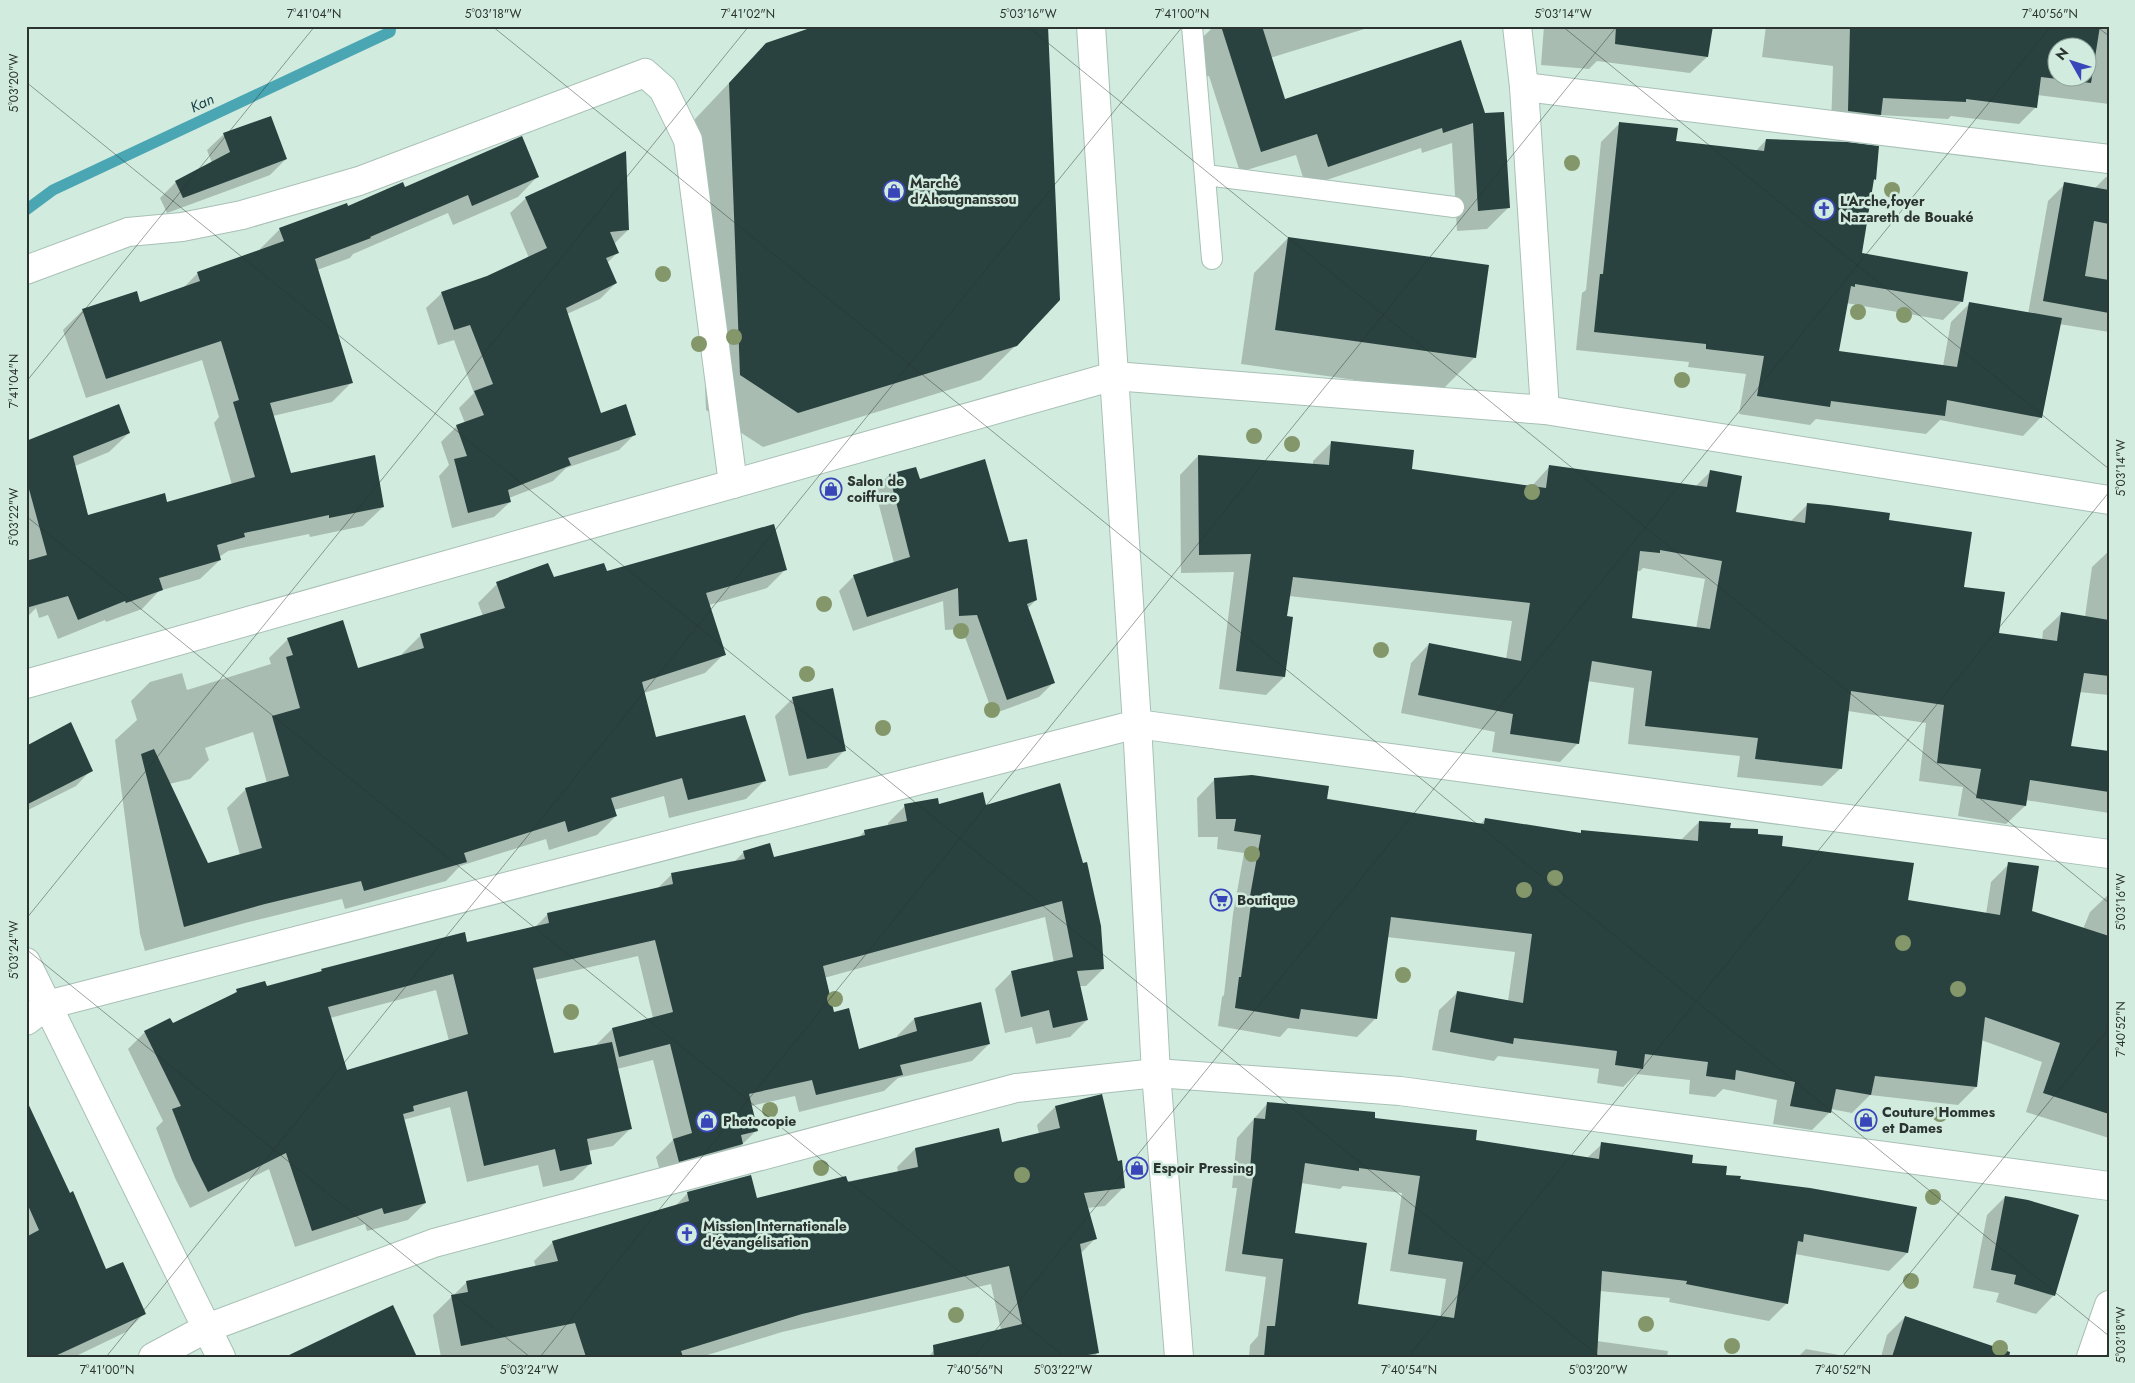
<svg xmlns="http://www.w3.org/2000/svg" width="2135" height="1383" font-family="Jost,sans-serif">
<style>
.shadow{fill:#0003;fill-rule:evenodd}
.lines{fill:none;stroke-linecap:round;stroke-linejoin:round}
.stream{stroke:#4aa6b3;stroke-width:11}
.building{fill:#29423f;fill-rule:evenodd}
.lane-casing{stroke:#a8c0b5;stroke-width:22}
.street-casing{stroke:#a8c0b5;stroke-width:30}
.secondary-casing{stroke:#a8c0b5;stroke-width:30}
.lane{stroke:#fff;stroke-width:20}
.street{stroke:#fff;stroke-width:28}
.secondary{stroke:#fff;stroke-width:28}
.tree{fill:#83976a}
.ticks{fill:none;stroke:#2b3430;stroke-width:1;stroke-opacity:0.45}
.labels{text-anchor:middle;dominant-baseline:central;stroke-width:5;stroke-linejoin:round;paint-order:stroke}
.poi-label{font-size:14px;font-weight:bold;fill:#2b3430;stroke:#d2ebdf;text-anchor:start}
.water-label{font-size:15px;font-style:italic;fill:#143f45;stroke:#d2ebdf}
.neatline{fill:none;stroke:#2b3430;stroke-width:2}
.ticks-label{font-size:12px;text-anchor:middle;fill:#2b3430}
</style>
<rect width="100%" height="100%" fill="#d2ebdf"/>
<g class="shadow">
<polygon points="1214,26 1374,26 1270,58 1284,101 1460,41 1508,208 1487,229 1457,231 1452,143 1422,153 1421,148 1306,187 1296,155 1240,172 1209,76 1206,77 1197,43"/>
<polygon points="1544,26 1712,26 1707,57 1690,73 1597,61 1589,69 1541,65"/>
<path d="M1766,26H2109V104L2037,95L2036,107L2019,124L1951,116L1948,119L1880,115L1863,132L1831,128L1833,66L1762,57ZM2058,48H2088V78H2058Z"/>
<polygon points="766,44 1016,345 981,380 763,447 706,410 695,119"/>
<polygon points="270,117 286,159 270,175 167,213 160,198 176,182 212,163 207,150 223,135"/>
<polygon points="1620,123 1675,142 1755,152 1766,140 1875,179 1873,181 1861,254 1962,301 1943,320 1846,303 1838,352 1943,366 1951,322 1969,304 2028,314 2048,201 2065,184 2094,189 2106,177 2109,178 2109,332 2059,324 2041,417 2023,436 1940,420 1926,434 1816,419 1810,425 1739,414 1746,374 1688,367 1689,362 1576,350 1582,293 1586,290 1601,142"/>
<polygon points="537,177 518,197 453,225 448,213 353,254 350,258 317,270 352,382 332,402 273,416 290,474 383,507 363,526 310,537 309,534 228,551 219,557 220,560 200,579 159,591 142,609 106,622 105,620 58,639 48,615 39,618 36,608 26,618 26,443 129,433 109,452 75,466 88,516 166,504 232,485 214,423 219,417 202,360 86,398 63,330 83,310 140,303 182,289 198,273 261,251 260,249 280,229 404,188"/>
<polygon points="526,198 628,230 614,244 618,252 607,263 616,283 600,299 567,314 600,414 635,434 619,450 566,468 553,481 509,498 510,502 494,517 452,528 439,476 449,465 441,442 457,426 465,423 459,408 474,393 454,340 438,345 426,308 442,293 487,277 529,258 510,213"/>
<polygon points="1288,238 1475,357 1440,392 1241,364 1254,273"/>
<path d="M1332,442L1411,470L1531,487L1550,466L1696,486L1710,472L1734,513L1790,522L1807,505L1887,521L1962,588L1998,634L2042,640L2043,631L2062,613L2085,617L2092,567L2109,551V695L2079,692L2069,747L2109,753V813L2025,800V806L2006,824L1958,816L1963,787L1919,781L1926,723L1848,711L1841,768L1822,786L1737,777L1740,756L1628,744L1634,688L1587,681L1578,743L1560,762L1492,752L1495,732L1401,713L1411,663L1429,644L1506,659L1512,621L1289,596L1285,617L1284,677L1266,695L1219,689L1234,572L1181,573L1180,475L1198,456L1313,465V461ZM1643,568L1705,579L1696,629L1631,619L1636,571H1640Z"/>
<polygon points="889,475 919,480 1009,544 1036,600 1027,609 1054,682 1039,697 993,714 962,629 945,630 943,601 853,631 839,591 854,576 894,563 875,490"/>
<path d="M786,569L767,588L709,605L724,654L705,673L644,693L656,739L765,780L746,799L669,818L664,796L614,810L616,816L597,835L549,850L546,839L460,866L446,881L345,909L342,899L245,923L145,951L140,934L115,740L137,720L131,701L150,682L182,673L187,690L271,664L269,658L288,639L357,670L402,656V654L421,635L483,616L478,603L497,584L606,572ZM253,732L267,783L246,789L227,808L240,855L207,864L169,784L190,779L209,760L205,748Z"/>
<polygon points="793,698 845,750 827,768 789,776 775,716"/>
<polygon points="26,747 91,770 76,786 26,811"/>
<polygon points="1215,779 1480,825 1485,819 1579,834 1582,831 1681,840 1699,822 1757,835 1781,847 1907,901 1986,914 1991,882 2009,864 2030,912 2083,929 2090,912 2109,894 2109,1138 2026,1112 2042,1062 1981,1040 1976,1087 1958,1105 1870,1095 1852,1113 1831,1109 1830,1112 1812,1130 1773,1124 1777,1100 1723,1089 1715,1097 1689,1094 1690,1080 1636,1074 1623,1087 1597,1083 1599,1069 1498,1056 1494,1061 1432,1050 1439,1010 1458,992 1508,1001 1515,952 1387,937 1376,1018 1357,1037 1288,1028 1280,1037 1218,1026 1222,997 1224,995 1233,914 1244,853 1217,849 1218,837 1198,837 1197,798"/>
<path d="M1060,785L1103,969L1086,986H1079L1087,1020L1070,1037L1036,1044L1032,1027L1005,1033L995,989L1012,972L1054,963L1045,917L824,978L833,1013L858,1051L898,1038L897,1036L914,1019L989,1044L972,1061L898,1078L884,1091L799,1112L795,1096L751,1106L757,1130L725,1161L662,1178L656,1157L673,1140L653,1060L617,1069L630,1129L613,1146L588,1151L591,1163L573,1180L543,1187L538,1165L467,1182L450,1107L403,1120L425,1203L408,1220L367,1231L365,1224L295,1247L269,1169L190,1208L175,1178L156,1128L163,1121L128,1049L145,1032L172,1025L231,996L237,991L266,988L319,973L322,970L467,944L535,927L548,914L657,889L672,874L733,863L744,852L773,858L859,837L865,831L888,826V823L905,806L985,807ZM638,956L653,1018L612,1029L595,1046L553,1055L534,980ZM436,990L449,1041L346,1072L330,1018Z"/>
<polygon points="26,1102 106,1271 144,1314 126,1332 74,1357 26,1357"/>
<path d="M1267,1104L1373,1119L1474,1141L1587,1158L1602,1144L1690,1164L1739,1180L1915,1208L1907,1253L1889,1271L1795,1254L1787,1303L1769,1321L1669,1302L1670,1298L1600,1291L1597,1341L1668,1351L1667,1357H1249L1250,1345L1258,1336L1266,1277L1225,1271L1237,1188H1232L1237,1138ZM1301,1183L1340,1189L1343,1186L1402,1193L1390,1271L1446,1279L1440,1318L1356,1306L1293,1234Z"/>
<polygon points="1055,1107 1124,1187 1105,1206 1087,1208 1096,1238 1080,1254 1098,1352 1094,1357 928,1357 940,1344 1001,1330 991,1284 782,1332 701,1357 441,1357 433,1315 467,1282 536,1267 534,1261 553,1242 674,1207 688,1193 756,1199 898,1172 897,1167 915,1149 1001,1143 1039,1134 1037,1125"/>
<polygon points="2005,1197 2077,1216 2053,1296 2036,1314 1996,1302 1999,1293 1973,1288 1987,1215"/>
<polygon points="1905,1317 1967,1357 1881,1357 1887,1335"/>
<polygon points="1806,1349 1850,1357 1798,1357"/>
</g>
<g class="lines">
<polyline class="stream" points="26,210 53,190 390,32 391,26"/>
</g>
<g class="building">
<polygon points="816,26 1048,26 1060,300 1017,346 798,413 740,375 729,83 766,43"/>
<polygon points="1221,26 1262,26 1285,99 1461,40 1485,113 1504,112 1510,208 1478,211 1473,123 1443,133 1442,128 1328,167 1317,134 1261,152"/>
<polygon points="1616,26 1713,26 1708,57 1615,44"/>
<path d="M1850,26H2100L2091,83L2041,77L2037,108L1966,99V102L1883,98L1881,115L1848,111ZM2058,48H2088V78H2058Z"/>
<polygon points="271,116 287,159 183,198 175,181 230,152 223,133"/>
<polygon points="1619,122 1678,128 1676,141 1764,151 1766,139 1847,142 1879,146 1876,180 1874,179 1862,253 1968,272 1963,302 1855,284 1855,287 1851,286 1839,351 1957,367 1969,302 2062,318 2042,418 1947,400 1945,416 1831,401 1830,407 1757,396 1764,356 1706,349 1706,344 1594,332 1600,274 1603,274"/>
<polygon points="522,136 539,177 472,206 468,195 370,237 371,238 315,259 353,383 270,403 291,473 375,455 384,507 329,518 329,515 244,533 245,537 217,545 221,560 159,578 163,590 126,603 125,601 78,620 68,596 26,608 26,561 47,555 26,478 26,441 119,404 130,433 73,456 88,515 165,493 167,502 255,477 233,402 239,400 221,341 106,379 82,309 137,291 140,302 200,281 197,272 284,241 279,228 347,203 348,206 403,182 405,187"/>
<polygon points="626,151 629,230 610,232 619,253 606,258 617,283 566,308 601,413 626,404 636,435 568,458 571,465 508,490 511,502 468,513 454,459 467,456 456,425 484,415 474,391 493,384 470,325 454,330 441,292 487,276 547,248 525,197"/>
<polygon points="2064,182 2109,190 2109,224 2094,221 2085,276 2109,280 2109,313 2043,301"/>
<polygon points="1288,237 1489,265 1476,358 1275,330"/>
<path d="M1331,441L1414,450L1412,469L1546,488L1549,465L1707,487L1710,470L1742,476L1736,512L1805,523L1807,503L1829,505L1890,513L1889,520L1972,532L1964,587L2005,592L1999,633L2057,641L2061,612L2109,620V676L2084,673L2071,746L2109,751V792L2030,780L2026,806L1976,798L1981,769L1937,763L1944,705L1851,691L1842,769L1755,759L1758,738L1645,726L1652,671L1592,661L1579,744L1510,734L1513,714L1418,695L1429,643L1521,661L1530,603L1293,577L1287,616L1293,617L1285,677L1236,671L1251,554L1199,555L1198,455L1329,465ZM1660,550L1722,561L1710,629L1632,618L1640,551L1660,553Z"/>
<polygon points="985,459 1009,542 1027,539 1037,600 1027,604 1055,683 1007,700 977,615 959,616 958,588 867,617 853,575 910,557 889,474 916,467 920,479"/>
<polygon points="774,524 787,570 706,593 726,655 642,682 656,737 745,715 766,781 688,800 682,778 611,798 617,816 568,832 565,821 464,853 467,862 364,891 361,881 265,904 184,927 141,754 154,749 208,863 262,848 245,788 289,776 272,716 300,708 286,657 293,655 287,638 343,620 358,668 424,648 420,634 505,608 496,582 548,563 554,577 604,563 607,571"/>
<polygon points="833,688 846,751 807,759 792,697"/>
<polygon points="71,722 93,771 26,805 26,746"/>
<polygon points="1252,775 1329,786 1327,799 1484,824 1485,818 1581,833 1581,830 1698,841 1699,821 1731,823 1730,828 1758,829 1758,834 1783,836 1782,846 1914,863 1908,900 2000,915 2008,862 2039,866 2032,911 2109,936 2109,1114 2043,1093 2060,1043 1985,1017 1977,1087 1875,1076 1871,1095 1836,1089 1831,1113 1790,1106 1795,1082 1736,1070 1735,1080 1706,1076 1708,1062 1645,1054 1643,1069 1615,1065 1617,1051 1514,1038 1513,1044 1450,1032 1457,991 1523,1003 1532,934 1391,917 1377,1019 1301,1009 1299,1019 1235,1008 1239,977 1241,977 1252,896 1250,896 1261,835 1234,831 1236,819 1216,819 1214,778"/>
<path d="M1060,783L1083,863L1087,862L1101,926L1104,969L1077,971L1088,1020L1053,1028L1049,1010L1021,1017L1011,971L1073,957L1062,901L823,966L834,1012L849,1008L859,1049L917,1031L914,1018L981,1002L990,1044L900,1065L903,1075L816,1095L812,1080L749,1094L758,1131L741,1135L743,1144L679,1162L673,1139L692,1133L670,1044L619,1057L612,1028L673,1012L655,940L533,968L554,1053L612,1042L632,1129L587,1139L592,1164L560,1171L555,1149L484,1166L467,1091L413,1106L414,1111L403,1114L426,1203L384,1214L382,1208L312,1231L286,1153L208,1192L192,1160L172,1109L181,1106L144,1031L170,1018L173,1023L237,992L236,989L265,981L267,986L322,971L321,969L465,932L467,942L549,923L547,913L673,884L671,873L745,859L743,851L770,843L774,857L865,835L864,830L907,821L904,804L938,798L939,804L983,792L986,805ZM453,974L468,1034L347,1070L328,1007Z"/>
<polygon points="1102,1094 1118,1161 1122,1160 1125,1188 1084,1193 1097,1239 1080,1244 1099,1353 1077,1357 934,1357 933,1345 1022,1324 1009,1266 802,1314 681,1351 683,1357 586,1357 575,1323 461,1346 451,1295 468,1292 466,1281 558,1261 552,1241 689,1201 687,1192 751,1175 757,1198 846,1176 848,1182 918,1167 915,1148 999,1128 1002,1142 1060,1128 1055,1106"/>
<polygon points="26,1099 70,1193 73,1191 106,1269 123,1262 146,1314 53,1357 26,1357 26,1237 39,1230 26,1201"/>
<path d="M1267,1102L1375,1112V1118L1477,1130L1476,1140L1599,1159L1601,1142L1693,1155L1692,1163L1727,1166L1726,1175L1741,1176L1740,1179L1810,1188L1917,1207L1908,1253L1804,1234L1803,1242L1798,1241L1788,1304L1686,1284L1687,1281L1602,1271L1597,1357H1264L1267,1326H1275L1283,1259L1242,1254L1254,1170H1250L1254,1118L1265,1119ZM1305,1163L1359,1171V1168L1420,1176L1408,1254L1463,1262L1454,1318L1358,1304L1367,1243L1295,1233Z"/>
<polygon points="2005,1196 2028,1200 2079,1215 2055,1296 2014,1284 2016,1275 1991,1270"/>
<polygon points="393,1305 417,1357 285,1357"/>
<polygon points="1905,1316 2010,1352 2009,1357 1892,1357"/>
</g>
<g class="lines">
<g class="lane-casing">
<g id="lane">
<polyline points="1192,26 1212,259"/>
<polyline points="1206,175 1454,207"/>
</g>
</g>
<g class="street-casing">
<g id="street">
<polyline points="1517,26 1524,87 1545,410"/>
<polyline points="1524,87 2109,159"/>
<polyline points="26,270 128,232 182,227 242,215 359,181 645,73 663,89 688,140 733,484"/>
<polyline points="26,684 1114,376 1545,410 2109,500"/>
<polyline points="26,962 221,1357"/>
<polyline points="26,1021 47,1005 1137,724 2109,854"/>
<polyline points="153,1357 207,1328 434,1243 1016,1088 1156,1073 1400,1091 2109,1186"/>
<polyline points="2091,1357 2109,1305"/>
</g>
</g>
<g class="secondary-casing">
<polyline id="secondary" points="1091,26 1137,724 1156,1073 1179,1357"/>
</g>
<use href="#lane" class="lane"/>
<use href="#street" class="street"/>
<use href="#secondary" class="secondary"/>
</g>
<g class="tree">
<circle cx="1572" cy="163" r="8"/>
<circle cx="1892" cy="190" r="8"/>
<circle cx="663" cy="274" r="8"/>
<circle cx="1858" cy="312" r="8"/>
<circle cx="1904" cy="315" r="8"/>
<circle cx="734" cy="337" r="8"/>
<circle cx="699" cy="344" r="8"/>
<circle cx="1682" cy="380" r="8"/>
<circle cx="1254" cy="436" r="8"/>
<circle cx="1292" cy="444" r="8"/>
<circle cx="1532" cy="492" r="8"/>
<circle cx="824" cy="604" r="8"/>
<circle cx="961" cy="631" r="8"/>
<circle cx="1381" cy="650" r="8"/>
<circle cx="807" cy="674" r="8"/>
<circle cx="992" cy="710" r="8"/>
<circle cx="883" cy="728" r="8"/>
<circle cx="1252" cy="854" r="8"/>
<circle cx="1555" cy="878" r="8"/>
<circle cx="1524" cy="890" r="8"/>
<circle cx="1903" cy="943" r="8"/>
<circle cx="1403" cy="975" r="8"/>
<circle cx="1958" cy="989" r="8"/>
<circle cx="835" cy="999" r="8"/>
<circle cx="571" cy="1012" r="8"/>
<circle cx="770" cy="1110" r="8"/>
<circle cx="1940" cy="1114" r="8"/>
<circle cx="821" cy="1168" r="8"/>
<circle cx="1022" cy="1175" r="8"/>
<circle cx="1933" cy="1197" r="8"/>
<circle cx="1911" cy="1281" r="8"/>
<circle cx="956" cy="1315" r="8"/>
<circle cx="1646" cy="1324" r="8"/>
<circle cx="1732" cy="1346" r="8"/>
<circle cx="2000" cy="1348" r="8"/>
</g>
<path class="ticks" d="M492,26L2109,1336M1027,26L2109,903M1562,26L2109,469M2096,26L2109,36M26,82L1600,1357M26,382L315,26M26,516L1065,1357M26,919L749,26M26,949L530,1357M106,1357L1183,26M540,1357L1617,26M974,1357L2051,26M1408,1357L2109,492M1842,1357L2109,1028"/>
<defs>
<g id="shop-ring" transform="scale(1.125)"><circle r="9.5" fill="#d2ebdf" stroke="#3946ba" stroke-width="1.5"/><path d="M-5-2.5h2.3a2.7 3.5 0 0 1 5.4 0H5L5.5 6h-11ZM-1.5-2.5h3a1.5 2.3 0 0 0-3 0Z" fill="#3946ba"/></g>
<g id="church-ring" transform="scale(1.125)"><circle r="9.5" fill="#d2ebdf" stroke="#3946ba" stroke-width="1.5"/><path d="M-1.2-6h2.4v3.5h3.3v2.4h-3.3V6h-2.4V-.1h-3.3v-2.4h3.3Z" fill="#3946ba"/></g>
<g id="supermarket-ring" transform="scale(1.125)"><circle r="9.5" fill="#d2ebdf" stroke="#3946ba" stroke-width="1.5"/><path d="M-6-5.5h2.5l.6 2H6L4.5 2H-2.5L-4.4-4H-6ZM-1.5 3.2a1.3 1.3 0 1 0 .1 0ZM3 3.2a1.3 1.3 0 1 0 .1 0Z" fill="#3946ba"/></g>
</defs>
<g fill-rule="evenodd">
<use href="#shop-ring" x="894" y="191"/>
<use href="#church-ring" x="1824" y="209"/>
<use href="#shop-ring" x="831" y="489"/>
<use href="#supermarket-ring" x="1221" y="900"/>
<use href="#shop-ring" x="1866" y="1120"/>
<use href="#shop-ring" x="707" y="1121"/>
<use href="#shop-ring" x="1137" y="1168"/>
<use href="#church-ring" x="687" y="1234"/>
</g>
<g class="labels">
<g class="poi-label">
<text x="910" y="183">Marché<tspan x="910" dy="16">d'Ahougnanssou</tspan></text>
<text x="1840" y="201">L'Arche,foyer<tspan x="1840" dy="16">Nazareth de Bouaké</tspan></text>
<text x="847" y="481">Salon de<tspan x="847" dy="16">coiffure</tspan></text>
<text x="1237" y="900">Boutique</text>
<text x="1882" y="1112">Couture Hommes<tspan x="1882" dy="16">et Dames</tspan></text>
<text x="723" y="1121">Photocopie</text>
<text x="1153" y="1168">Espoir Pressing</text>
<text x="703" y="1226">Mission Internationale<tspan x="703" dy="16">d'évangélisation</tspan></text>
</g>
<g class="water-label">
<text transform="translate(202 103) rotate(-25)">Kan</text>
</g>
</g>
<rect width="2135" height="1383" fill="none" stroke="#d2ebdf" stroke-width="55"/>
<g transform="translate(2072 62) rotate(309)"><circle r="24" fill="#d2ebdf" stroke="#8fa299"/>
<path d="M0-4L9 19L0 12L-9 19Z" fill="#3946ba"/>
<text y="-8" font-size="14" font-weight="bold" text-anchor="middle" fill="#2b3430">N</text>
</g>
<rect x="28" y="28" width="2080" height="1328" class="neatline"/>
<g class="ticks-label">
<text x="314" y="18">7°41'04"N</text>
<text x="493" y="18">5°03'18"W</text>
<text x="748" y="18">7°41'02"N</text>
<text x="1028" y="18">5°03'16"W</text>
<text x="1182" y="18">7°41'00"N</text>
<text x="1563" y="18">5°03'14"W</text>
<text x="2050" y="18">7°40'56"N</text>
<text transform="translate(14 83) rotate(-90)" y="4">5°03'20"W</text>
<text transform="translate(14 381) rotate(-90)" y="4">7°41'04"N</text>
<text transform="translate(2121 468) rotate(-90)" y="4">5°03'14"W</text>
<text transform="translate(14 517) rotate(-90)" y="4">5°03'22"W</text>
<text transform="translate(2121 902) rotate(-90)" y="4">5°03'16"W</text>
<text transform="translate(14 950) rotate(-90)" y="4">5°03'24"W</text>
<text transform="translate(2121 1029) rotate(-90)" y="4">7°40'52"N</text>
<text transform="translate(2121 1335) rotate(-90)" y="4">5°03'18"W</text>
<text x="107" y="1374">7°41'00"N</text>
<text x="529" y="1374">5°03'24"W</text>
<text x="975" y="1374">7°40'56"N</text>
<text x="1063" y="1374">5°03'22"W</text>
<text x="1409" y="1374">7°40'54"N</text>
<text x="1598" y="1374">5°03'20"W</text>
<text x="1843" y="1374">7°40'52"N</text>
</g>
</svg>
